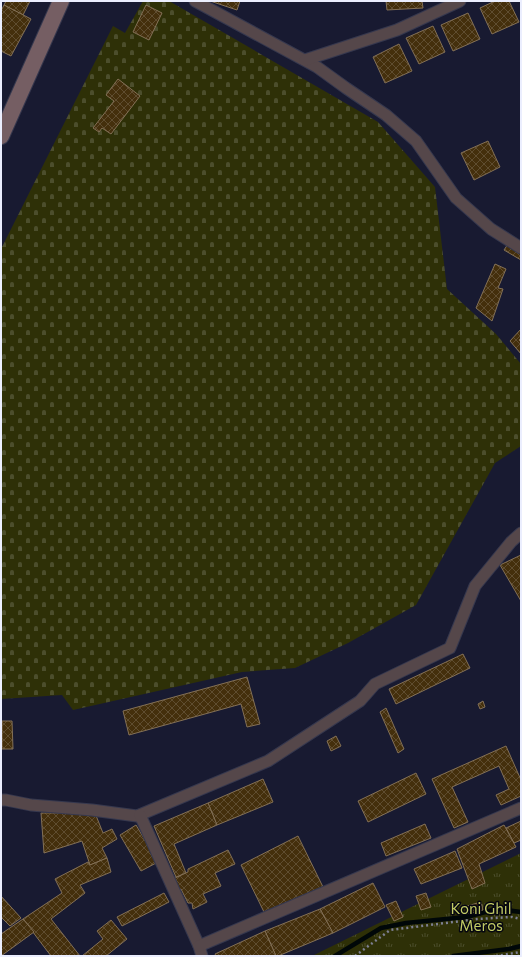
<svg xmlns="http://www.w3.org/2000/svg" width="522" height="957" font-family="Commissioner,sans-serif">
<style>
.cemetery{fill:url(#cemetery-stones)}
.park{fill:url(#park-tufts)}
.lines{fill:none;stroke-linecap:round;stroke-linejoin:round}
.stream{stroke:#000708;stroke-width:4.5}
.building{fill:url(#building-cross-hatch);stroke:#837056}
.minor-casing{stroke:#36384e;stroke-width:13}
.secondary-casing{stroke:#36384e;stroke-width:18}
.path{stroke:#7e8094;stroke-width:2.5;stroke-dasharray:2 3;stroke-linecap:butt}
.minor{stroke:#55474a;stroke-width:11}
.secondary{stroke:#755e63;stroke-width:16}
.labels{text-anchor:middle;dominant-baseline:central;stroke-width:3;stroke-linejoin:round;paint-order:stroke}
.park-label{font-size:15px;fill:#c2cb65;stroke:#050610}
</style>
<defs>
<pattern id="cemetery-stones" width="16" height="16" patternUnits="userSpaceOnUse"><rect width="16" height="16" fill="#2e3007"/><path d="M2 7V4a2 2 0 0 1 4 0v3zM10 15v-3a2 2 0 0 1 4 0v3z" fill="#4c4e2c"/></pattern>
<pattern id="park-tufts" width="24" height="20" patternUnits="userSpaceOnUse"><rect width="24" height="20" fill="#2e3007"/><path d="M3 7l-1-3M5 7V3M7 7l1-3M15 17l-1-3M17 17v-4M19 17l1-3" fill="none" stroke="#4c4e2c"/></pattern>
<pattern id="building-cross-hatch" width="8" height="8" patternUnits="userSpaceOnUse"><rect width="8" height="8" fill="#442f0c"/><path d="M0 0l8 8M0 8l8-8" fill="none" stroke="#5f4d30"/></pattern>
</defs>
<rect width="100%" height="100%" fill="#181a31"/>
<polygon class="cemetery" points="143,1 169,1 378,122 435,187 447,289 496,334 521,364 521,446 495,463 416,605 348,643 295,668 242,672 73,710 62,695 1,699 1,249 113,26 125,33"/>
<polygon class="park" points="521,853 521,956 312,956"/>
<g class="lines">
<g class="stream">
<polyline points="335,956 381,928 406,923 466,917 497,909 521,912"/>
<polyline points="453,956 509,949 521,946"/>
</g>
</g>
<g class="building">
<polygon points="6,1 30,1 23,15 4,5"/>
<polygon points="210,1 240,1 237,10"/>
<polygon points="386,1 422,1 423,8 387,10"/>
<polygon points="495,1 509,1 519,22 492,34 480,8"/>
<polygon points="4,5 31,19 11,56 1,51 1,11"/>
<polygon points="146,5 162,13 149,40 133,32"/>
<polygon points="468,13 480,39 453,51 441,25"/>
<polygon points="433,26 445,52 419,64 406,38"/>
<polygon points="399,44 412,71 385,83 373,57"/>
<polygon points="118,79 140,96 111,134 102,128 99,132 93,128 114,101 106,95"/>
<polygon points="488,141 500,167 474,180 461,153"/>
<polygon points="508,244 521,251 521,260 504,250"/>
<polygon points="495,264 506,269 498,288 503,289 492,321 476,308"/>
<polygon points="521,329 521,338 519,340 521,342 521,354 510,341"/>
<polygon points="521,555 521,601 500,565"/>
<polygon points="463,654 470,668 396,704 389,689"/>
<polygon points="247,677 260,724 247,727 241,704 129,735 123,711"/>
<polygon points="483,701 485,707 480,709 478,704"/>
<polygon points="386,708 404,749 398,753 380,712"/>
<polygon points="2,721 12,721 13,749 2,749"/>
<polygon points="336,736 341,746 331,751 327,741"/>
<polygon points="506,746 521,780 521,796 501,805 496,795 509,789 499,766 452,787 468,822 454,828 432,779"/>
<polygon points="416,773 426,794 368,822 358,801"/>
<polygon points="263,779 273,802 217,825 208,803"/>
<polygon points="208,803 217,825 174,844 186,873 176,877 154,826"/>
<polygon points="41,813 95,813 103,833 112,829 117,839 102,848 107,858 90,865 82,841 44,853"/>
<polygon points="521,821 521,840 514,843 506,828"/>
<polygon points="425,824 431,838 386,856 381,843"/>
<polygon points="136,825 158,862 141,871 120,835"/>
<polygon points="504,825 516,847 479,864 485,883 472,889 457,849"/>
<polygon points="298,836 323,887 265,914 241,865"/>
<polygon points="228,850 235,864 215,873 221,886 203,894 207,902 193,909 192,903 188,903 181,889 178,890 173,879 188,872 188,869"/>
<polygon points="455,851 462,868 421,884 414,869"/>
<polygon points="107,858 111,872 80,885 85,893 51,919 80,956 51,956 23,919 62,893 55,879 88,862 90,865"/>
<polygon points="373,883 385,907 333,933 320,909"/>
<polygon points="164,893 169,902 122,926 117,917"/>
<polygon points="426,893 431,907 421,910 416,896"/>
<polygon points="1,896 21,918 10,926 1,917"/>
<polygon points="396,901 403,917 394,921 386,905"/>
<polygon points="481,902 483,910 469,914 467,906"/>
<polygon points="320,909 333,933 278,956 276,956 265,931"/>
<polygon points="23,919 34,932 1,956 1,934"/>
<polygon points="111,920 127,939 106,956 82,956 103,939 97,931"/>
<polygon points="265,931 276,956 216,956 215,954"/>
</g>
<g class="lines">
<g class="minor-casing">
<g id="minor">
<polyline points="195,1 317,67 346,88 386,115 416,141 456,198 491,229 521,248"/>
<polyline points="305,60 397,30 460,1"/>
<polyline points="1,800 6,800 31,805 92,810 137,816 268,761 360,701 375,684 450,648 475,586 511,542 521,533"/>
<polyline points="140,815 199,946 202,956"/>
<polyline points="199,946 521,808"/>
</g>
</g>
<g class="secondary-casing">
<polyline id="secondary" points="1,136 61,1"/>
</g>
<g class="path">
<polyline points="355,956 390,930 477,919 512,917 521,919"/>
<polyline points="496,956 521,952"/>
</g>
<use href="#minor" class="minor"/>
<use href="#secondary" class="secondary"/>
</g>
<g class="labels">
<g class="park-label">
<text x="481" y="908">Koni Ghil<tspan x="481" dy="17">Meros</tspan></text>
</g>
</g>
<rect width="522" height="957" fill="none" stroke="#ebeefe" stroke-width="4"/>
</svg>
